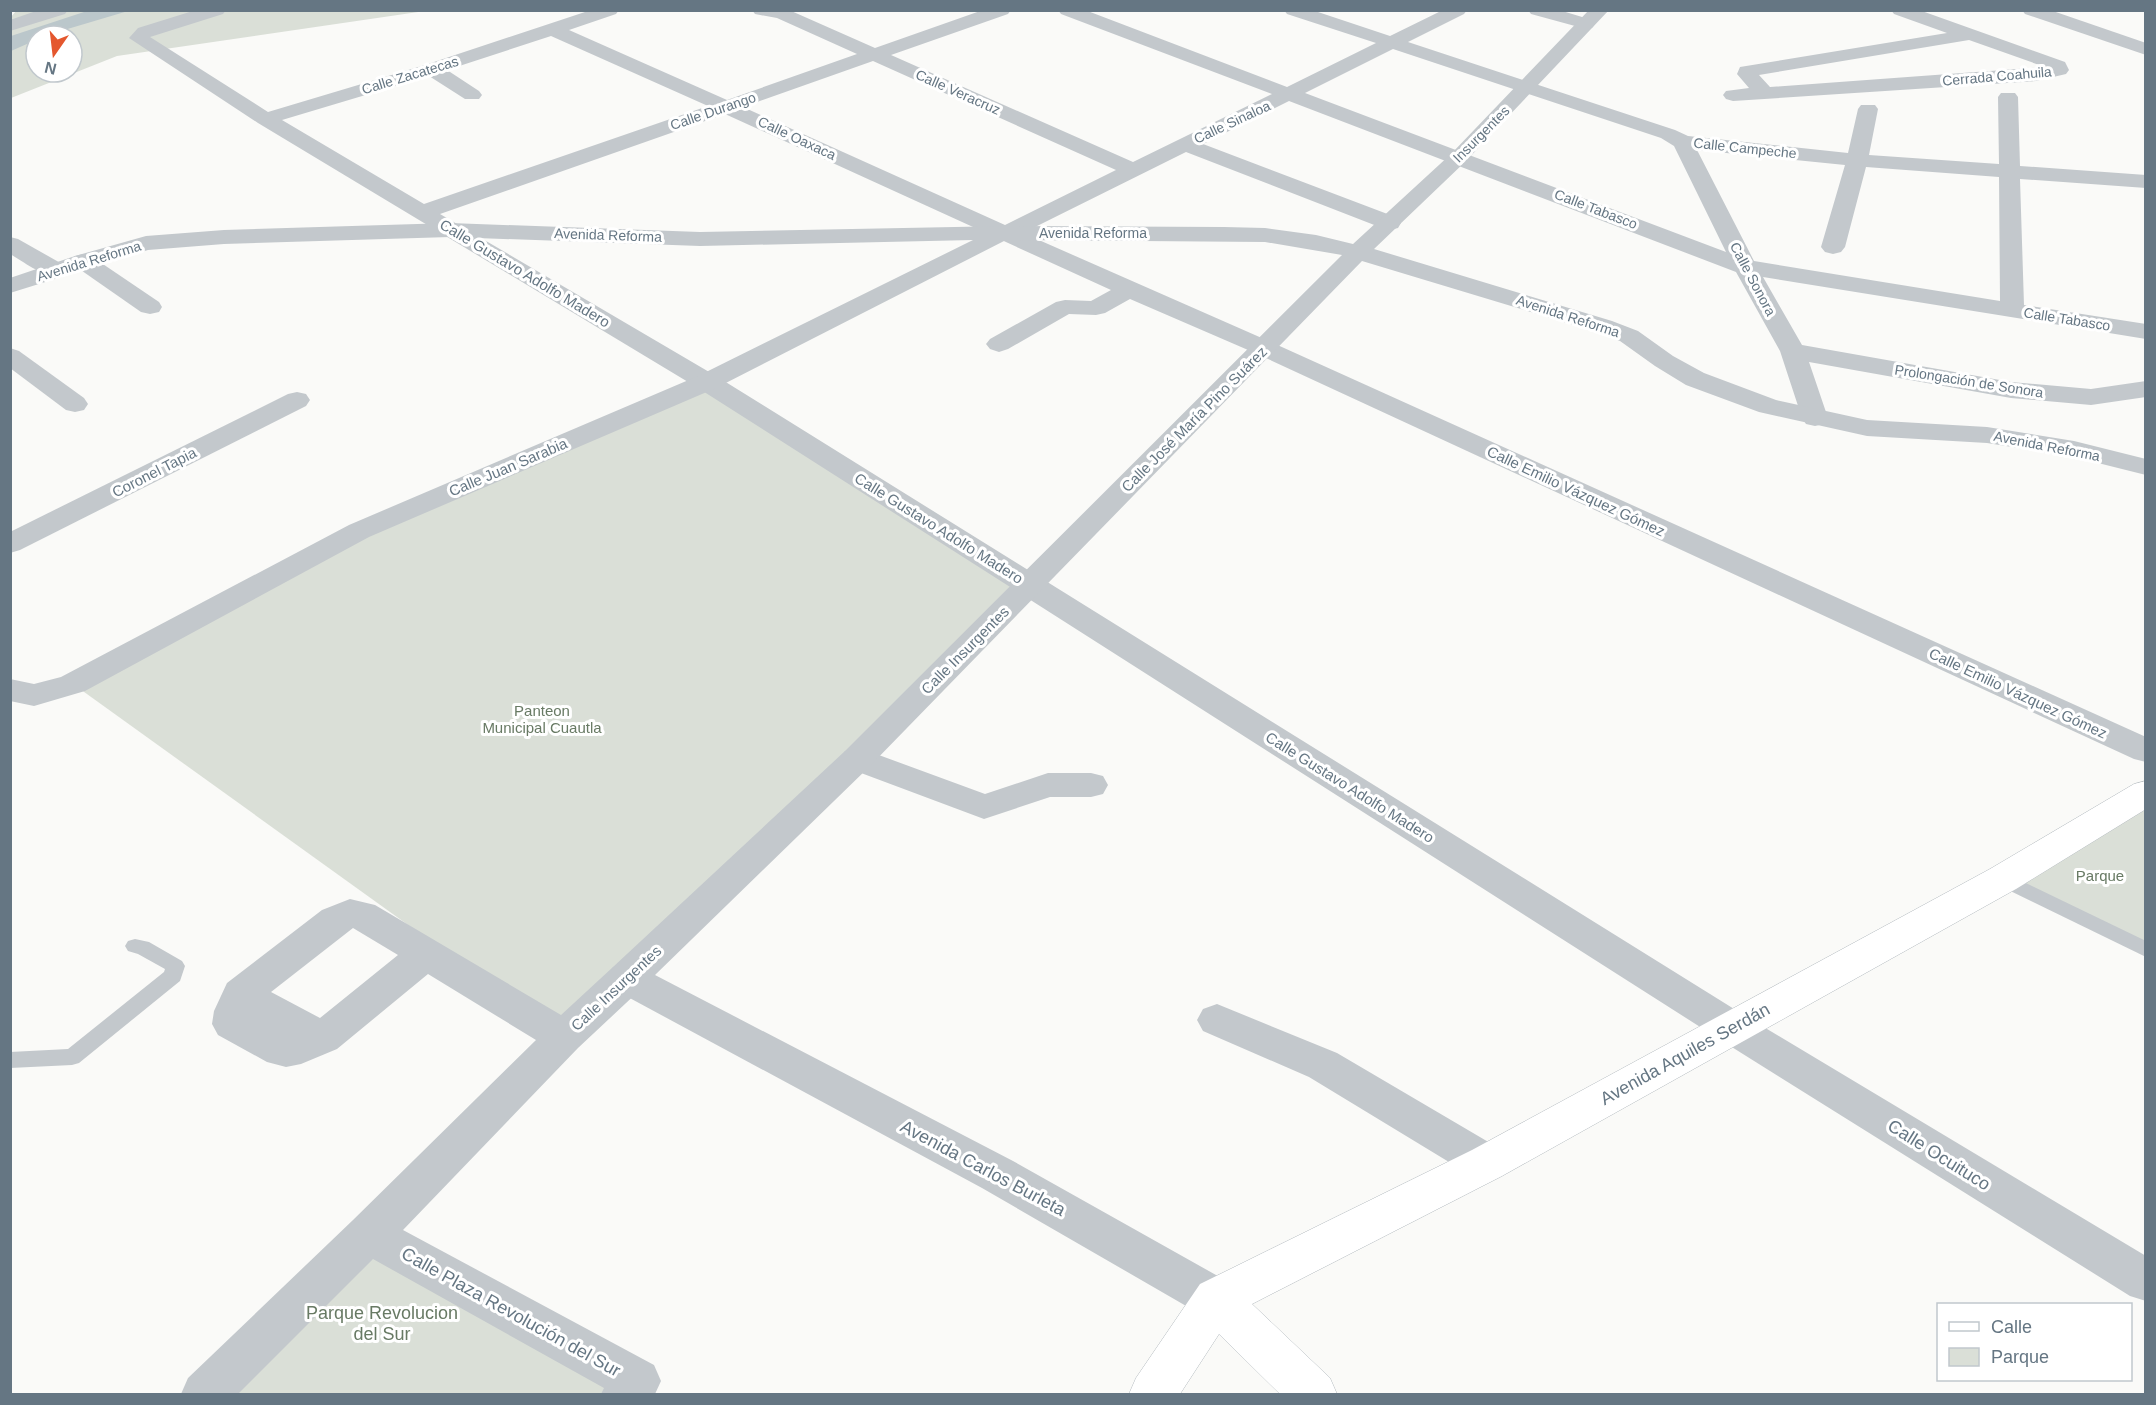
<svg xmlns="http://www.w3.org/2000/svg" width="2156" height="1405" font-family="Helvetica,sans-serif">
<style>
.green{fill:#dadfd7;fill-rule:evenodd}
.water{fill:#bbc7cb}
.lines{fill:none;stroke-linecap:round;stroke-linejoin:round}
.secondary-casing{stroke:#b3babf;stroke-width:1}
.service{fill:#c3c8cc;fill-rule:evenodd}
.minor{fill:#c3c8cc;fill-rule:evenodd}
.tertiary{fill:#c3c8cc;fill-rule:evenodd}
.secondary{fill:#fff;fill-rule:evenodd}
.labels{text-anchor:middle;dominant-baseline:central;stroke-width:6;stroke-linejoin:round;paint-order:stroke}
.far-street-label{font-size:14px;fill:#657683;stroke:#fff}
.street-label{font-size:15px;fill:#657683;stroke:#fff}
.park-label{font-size:15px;fill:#687a64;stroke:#fff}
.near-street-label{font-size:18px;fill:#657683;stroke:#fff}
.near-park-label{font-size:18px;fill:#687a64;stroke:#fff}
</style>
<rect width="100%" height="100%" fill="#fafaf8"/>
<g class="green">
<path d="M16,11H425L117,56L11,98V17ZM36,36H72V72H36Z"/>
<polygon points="707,382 1031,585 564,1037 73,684 359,531"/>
<polygon points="2145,793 2145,950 2003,879"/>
<polygon points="369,1234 637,1381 625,1394 205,1394"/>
</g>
<polygon class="water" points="87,11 128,11 44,36 36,36 36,40 11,51 11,36"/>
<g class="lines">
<g class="secondary-casing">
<polygon id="secondary" points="2146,781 2146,809 2016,889 1502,1176 1252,1304 1330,1378 1337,1394 1280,1394 1219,1334 1180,1394 1129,1394 1136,1378 1200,1284 1472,1150 1990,869 2134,784"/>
</g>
<g class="service">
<polygon points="2003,872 2146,941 2146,957 1996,884 1994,879 1996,874"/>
<polygon points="135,939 149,942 182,961 185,966 180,981 79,1063 72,1065 10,1068 10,1052 68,1049 164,972 165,969 138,954 128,951 125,946 128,941"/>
</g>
<g class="minor">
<polygon points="39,10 68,10 65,14 10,31 10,20"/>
<path d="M196,10H226L223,14L150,37L268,112L425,65L591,10H619L616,14L569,30L727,100L857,54L777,18L755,14L752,10H789L875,48L983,10H1011L1008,14L891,55L1133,162L1272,94L1061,14L1058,10H1085L1287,87L1376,43L1287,14L1284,10H1312L1390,36L1443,10H1467L1464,14L1408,42L1675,130L1688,136L1848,153L1858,109L1861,105H1875L1878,109L1869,155L1999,164L1998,97L2001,93H2015L2018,97L2020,166L2146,175V188L2020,179L2024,305L2146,324V339L1763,277L1802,345L2011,382L2091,389L2146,381V397L2091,405L2011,398L1809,362L1828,418L1824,424L1815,426L1806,424L1802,418L1780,351L1736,272L1289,101L1203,144L1398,218L1401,223L1398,228L1390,230L1382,228L1186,152L1023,233L1273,343L2146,737V762L2134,759L1255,353L1130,299L1105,313L1096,315L1069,314L1008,349L999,352L990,349L986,344L990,339L1056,302L1065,300L1091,301L1111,290L725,114L440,214L716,376L1747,1017L2146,1256V1301L2130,1296L1719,1039L698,388L258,123L129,38L138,28ZM551,36L708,106L424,204L282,120L429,76L465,99H479L482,95L479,91L447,70ZM1393,49L1661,138L1674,146L1726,252L1305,93ZM873,61L1116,170L1005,225L743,107ZM1697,150L1845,165L1821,247L1825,252L1833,254L1841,252L1845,247L1866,167L1999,177L2000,301L1754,261Z"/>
<polygon points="1528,10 1559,10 1592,20 1595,24 1592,28 1586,29 1531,14"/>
<path d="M1891,10H1919L2065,62L2069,70L2066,74L2036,81L1733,101L1726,99L1723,95L1726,91L1749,88L1737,74L1740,67L1947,33L1894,14ZM1969,40L2045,67L1770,87L1759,75Z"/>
<polygon points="2022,10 2050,10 2146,43 2146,55 2025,14"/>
<path d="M10,237L18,239L64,265L68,270L64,275C46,280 26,263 10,254Z"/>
<polygon points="83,254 91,256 159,302 162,307 159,312 150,314 141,312 75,266 71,261 75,256"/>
<polygon points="10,348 19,351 84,398 88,404 84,410 75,412 66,410 10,368"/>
<polygon points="297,392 306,394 310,400 306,406 20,550 10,553 10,532 288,394"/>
<polygon points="857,747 985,794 1048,773 1091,773 1103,776 1108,785 1103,794 1091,797 1050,797 984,819 845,767 840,759 845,751"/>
<path d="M350,899L375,905L561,1015L613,967L627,963L641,967L646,978L641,989L578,1048L403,1230L654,1365L661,1381L655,1394H601L604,1388L373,1259L238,1394H181L188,1378L353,1220L536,1040L428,974L337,1049L301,1064L286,1067L267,1062L218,1035L212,1024L214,1011L227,983L322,910ZM353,928L398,955L320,1018L271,992Z"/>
<polygon points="1217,1004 1337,1053 1502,1150 1509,1163 1502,1176 1487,1181 1472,1176 1309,1077 1203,1031 1197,1020 1203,1009"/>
</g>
<polygon class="tertiary" points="1589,10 1609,10 1466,161 1374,249 1612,321 1638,331 1673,356 1704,373 1776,400 1867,420 1987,427 2074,441 2146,459 2146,475 2074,457 1987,443 1867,436 1759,412 1686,385 1655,366 1620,341 1594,331 1362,261 869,767 655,975 1013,1161 1232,1284 1239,1299 1232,1314 1216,1320 1200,1314 982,1188 613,989 608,978 613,967 845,751 1342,255 1265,242 1006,240 716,388 369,537 85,691 34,706 10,701 10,679 34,684 61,677 349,525 698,376 973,240 700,246 450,237 224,244 148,250 10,293 10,278 75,256 146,236 224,230 450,223 700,232 1006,226 1224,227 1265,228 1316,235 1353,244 1452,153"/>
<use href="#secondary" class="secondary"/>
</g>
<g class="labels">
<g class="far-street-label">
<text transform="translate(410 75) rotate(-17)">Calle Zacatecas</text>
<text transform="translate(1997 76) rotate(-5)">Cerrada Coahuila</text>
<text transform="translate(958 92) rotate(24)">Calle Veracruz</text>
<text transform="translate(713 111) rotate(-19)">Calle Durango</text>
<text transform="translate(1232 122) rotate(-25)">Calle Sinaloa</text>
<text transform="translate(1481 134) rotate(-45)">Insurgentes</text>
<text transform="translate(797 138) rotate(25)">Calle Oaxaca</text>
<text transform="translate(1745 148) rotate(6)">Calle Campeche</text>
<text transform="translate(1596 209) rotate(21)">Calle Tabasco</text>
<text x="1093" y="233">Avenida Reforma</text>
<text transform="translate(608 235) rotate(2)">Avenida Reforma</text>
<text transform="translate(89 261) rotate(-17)">Avenida Reforma</text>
<text transform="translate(1753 279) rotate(62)">Calle Sonora</text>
<text transform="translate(1568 316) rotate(18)">Avenida Reforma</text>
<text transform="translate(2067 319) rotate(9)">Calle Tabasco</text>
<text transform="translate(1969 381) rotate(9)">Prolongación de Sonora</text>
<text transform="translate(2047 446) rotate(11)">Avenida Reforma</text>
</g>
<g class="street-label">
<text transform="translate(525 273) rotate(31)">Calle Gustavo Adolfo Madero</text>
<text transform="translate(1194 419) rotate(-45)">Calle José María Pino Suárez</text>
<text transform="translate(508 467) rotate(-23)">Calle Juan Sarabia</text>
<text transform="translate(154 472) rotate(-27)">Coronel Tapia</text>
<text transform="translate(1576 491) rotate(25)">Calle Emilio Vázquez Gómez</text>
<text transform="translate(939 528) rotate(32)">Calle Gustavo Adolfo Madero</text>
<text transform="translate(965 650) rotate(-45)">Calle Insurgentes</text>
<text transform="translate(2018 693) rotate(25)">Calle Emilio Vázquez Gómez</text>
<text transform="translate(1350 787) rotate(32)">Calle Gustavo Adolfo Madero</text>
<text transform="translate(616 988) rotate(-43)">Calle Insurgentes</text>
</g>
<g class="park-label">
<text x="542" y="710">Panteon<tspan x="542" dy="17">Municipal Cuautla</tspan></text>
<text x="2100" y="875">Parque</text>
</g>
<g class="near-street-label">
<text transform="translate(1685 1054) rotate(-29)">Avenida Aquiles Serdán</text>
<text transform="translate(1939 1155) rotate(32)">Calle Ocuituco</text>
<text transform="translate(983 1168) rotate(28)">Avenida Carlos Burleta</text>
<text transform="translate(511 1312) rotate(29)">Calle Plaza Revolución del Sur</text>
</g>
<g class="near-park-label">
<text x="382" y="1313">Parque Revolucion<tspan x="382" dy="21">del Sur</tspan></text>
</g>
</g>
<rect width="2156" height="1405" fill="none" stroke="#657683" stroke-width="24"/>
<rect x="1937" y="1303" width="195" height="78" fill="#ffffff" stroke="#c1c8cd" stroke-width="1.5"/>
<rect x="1949" y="1322" width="30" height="9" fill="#ffffff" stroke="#c1c8cd" stroke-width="1.5"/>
<text x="1991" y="1333" font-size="18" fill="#657683">Calle</text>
<rect x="1949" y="1348" width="30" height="18" fill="#dadfd7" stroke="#c1c8cd" stroke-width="1.5"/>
<text x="1991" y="1363" font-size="18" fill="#657683">Parque</text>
<g transform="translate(54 54) rotate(194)"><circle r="28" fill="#ffffff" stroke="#c1c8cd" stroke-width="1.5"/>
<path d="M0-4.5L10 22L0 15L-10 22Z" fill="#e4572e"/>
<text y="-9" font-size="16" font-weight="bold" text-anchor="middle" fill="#657683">N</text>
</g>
</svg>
